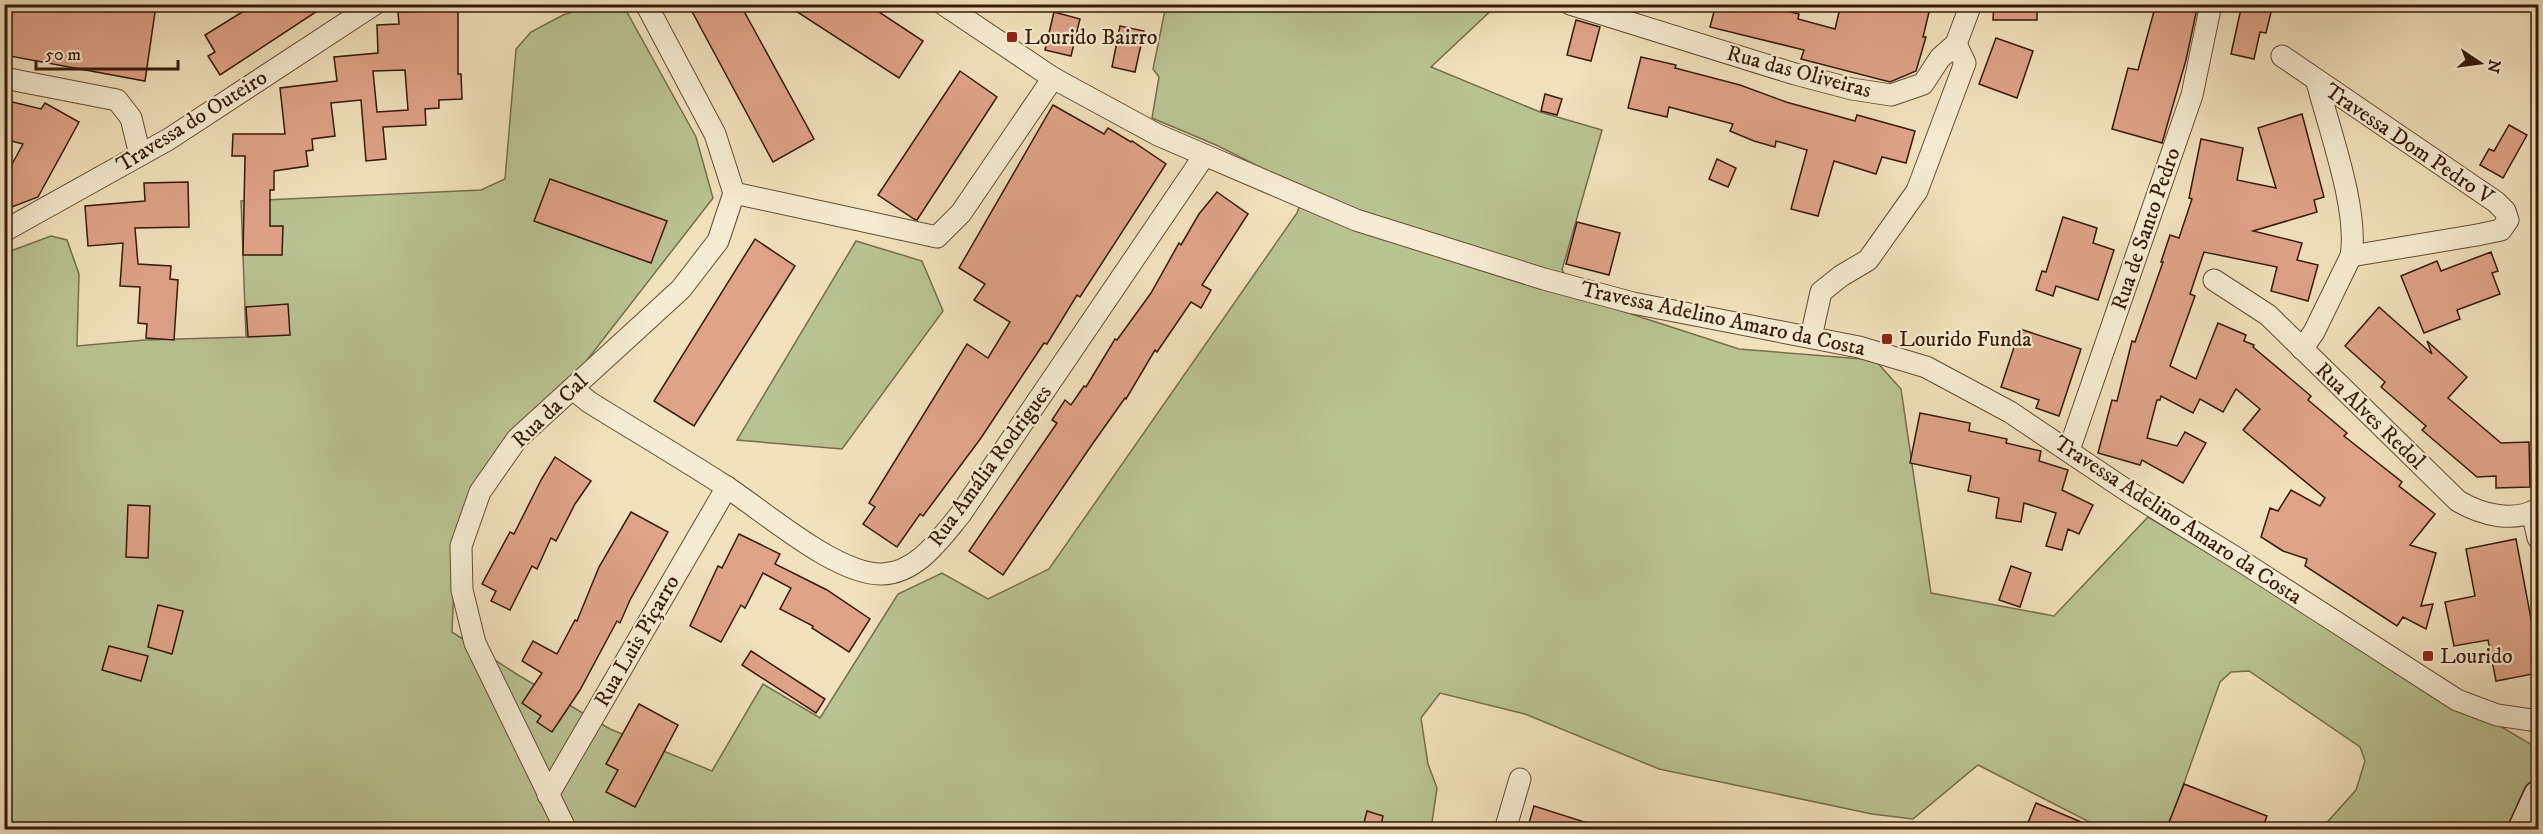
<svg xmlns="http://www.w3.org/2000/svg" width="2543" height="834" font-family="'IM FELL DW Pica',serif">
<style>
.green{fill:#b9c391;stroke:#786e4c;stroke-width:1.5}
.building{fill:#dfa387;stroke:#371a07;stroke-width:1.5;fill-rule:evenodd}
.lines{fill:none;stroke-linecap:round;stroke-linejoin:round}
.street-casing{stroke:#664c34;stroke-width:23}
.secondary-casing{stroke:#371a07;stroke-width:31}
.street{stroke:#f6ecd3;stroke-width:21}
.secondary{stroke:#f6ecd3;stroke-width:28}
.poi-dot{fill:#8f2418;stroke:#f6ecd3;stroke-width:2}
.labels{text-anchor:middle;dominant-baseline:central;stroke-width:4.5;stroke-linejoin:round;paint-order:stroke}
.poi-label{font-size:22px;fill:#371a07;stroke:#f6ecd3;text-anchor:start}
.street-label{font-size:22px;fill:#371a07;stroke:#f6ecd3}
</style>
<rect width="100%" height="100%" fill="#f1e1bc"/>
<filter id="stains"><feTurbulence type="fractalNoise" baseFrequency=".00333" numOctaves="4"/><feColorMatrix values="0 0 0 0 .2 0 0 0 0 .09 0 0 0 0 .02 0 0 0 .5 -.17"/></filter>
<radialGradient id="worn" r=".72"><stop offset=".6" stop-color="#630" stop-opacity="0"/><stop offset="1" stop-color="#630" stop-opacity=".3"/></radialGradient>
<g class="green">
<polygon points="596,4 623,5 696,137 713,198 570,382 507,451 454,585 452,632 518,675 610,729 712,771 763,684 820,718 898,594 942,573 988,599 1049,569 1297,213 1306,190 1216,145 1152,118 1159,77 1153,69 1166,5 1498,4 1431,67 1540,112 1602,130 1562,270 1579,297 1739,349 1875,360 1901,389 1931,593 2054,616 2148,517 2532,745 2536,775 2512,829 2321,829 2356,790 2365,761 2360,747 2249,671 2231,672 2220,682 2168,828 2166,829 2103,829 1978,765 1913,819 1872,814 1659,769 1525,714 1440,693 1421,718 1428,764 1437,788 1431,829 5,830 5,253 51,236 67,240 79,274 77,346 145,340 246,337 241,201 481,190 505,179 516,49 531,32 563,15"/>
<polygon points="856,241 922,261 943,311 842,449 737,440"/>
</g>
<g class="building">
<polygon points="4,4 114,4 155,12 145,81 4,55"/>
<polygon points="255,4 328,4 220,75 208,56 215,52 205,35"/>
<path d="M436,4H458V74H461L462,99L439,100V108L425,109L426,125L383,127L386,159L366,161L361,100L331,103L335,136L312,139L313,150L306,151L308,166L274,171V190H270V226H283L282,255H243L245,156H232L233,134H285L280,88L337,81L334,57L378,53L377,25L399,24L398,12L436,11ZM405,70L408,110L377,112L373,71Z"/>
<polygon points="688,4 740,4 814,139 773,162"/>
<polygon points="785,4 867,4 923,41 899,78"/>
<polygon points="1716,4 1760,4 1799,14 1798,19 1835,29 1841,4 1931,4 1923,37 1926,37 1916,71 1890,82 1801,59 1804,50 1710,27"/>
<polygon points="1994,4 2037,4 2037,20 1993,20"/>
<polygon points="2156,4 2198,4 2186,60 2162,143 2112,129 2128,68 2138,70"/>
<polygon points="2242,4 2273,4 2266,33 2260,32 2254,59 2231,54"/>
<polygon points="1054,12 1080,19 1071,56 1045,50"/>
<polygon points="1576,20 1600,27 1591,61 1567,55"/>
<polygon points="1120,26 1144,31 1135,72 1112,67"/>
<polygon points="1996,38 2033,51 2017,98 1979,84"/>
<polygon points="1641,57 1676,65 1675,68 1740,85 1786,102 1855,121 1857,115 1915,131 1906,163 1882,157 1876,174 1834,161 1818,216 1791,209 1807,150 1776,141 1775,147 1754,141 1730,131 1733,124 1669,107 1667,117 1628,108"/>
<polygon points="960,71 997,97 917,220 914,219 878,195"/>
<polygon points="1545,94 1562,99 1557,115 1541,111"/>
<polygon points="4,100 41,109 45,103 79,122 38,197 4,210 4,169 11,166 23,144 4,139"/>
<polygon points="1053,105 1104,134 1108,128 1131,142 1132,141 1166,164 1080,297 1077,295 1047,344 1044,343 981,438 923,516 920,514 897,547 863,524 875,507 869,503 967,344 988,358 1010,322 974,300 985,284 959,268"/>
<polygon points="2302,114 2324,197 2314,200 2317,212 2253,231 2302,243 2297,260 2318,265 2308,301 2271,291 2277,267 2204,252 2190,294 2195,296 2170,366 2196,379 2218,323 2246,335 2244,341 2254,345 2253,347 2311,396 2308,400 2347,433 2344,436 2402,482 2399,486 2435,514 2410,545 2436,553 2421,606 2433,604 2426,629 2403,617 2397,626 2305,566 2307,559 2283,551 2261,537 2270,508 2278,511 2291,490 2320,506 2325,498 2243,430 2260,409 2236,389 2223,412 2200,399 2193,413 2161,396 2160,400 2157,400 2147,438 2177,446 2185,432 2206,443 2183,483 2142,460 2140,465 2098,453 2112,400 2117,401 2132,341 2135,342 2163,262 2161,262 2170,235 2179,238 2192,199 2189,198 2201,139 2243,148 2237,180 2276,188 2258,128"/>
<polygon points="2509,125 2527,135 2503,178 2480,165 2489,149 2494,151"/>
<polygon points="1717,159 1736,168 1728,187 1709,179"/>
<polygon points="550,179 667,221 651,263 534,221"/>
<polygon points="188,182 189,227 135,228 138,264 171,266 170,279 178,280 174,340 146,338 147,324 138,323 140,287 120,286 123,243 88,246 85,206 145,201 144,183"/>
<polygon points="1217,192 1248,214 1202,285 1211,290 1201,308 1191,302 1157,352 1155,350 1126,399 1125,398 1091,446 1003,575 969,551 1057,423 1052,420 1065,400 1071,405 1084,386 1086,387 1115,339 1117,340 1151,293 1179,243 1181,245 1199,214"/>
<polygon points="2063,217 2097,228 2093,243 2114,250 2098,300 2056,286 2053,296 2036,290 2042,271 2046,272"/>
<polygon points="1577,222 1620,233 1609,275 1566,264"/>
<polygon points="755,239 795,266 694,426 654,401"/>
<polygon points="2491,252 2498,271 2492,273 2500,294 2457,310 2460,319 2424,333 2401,276 2437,261 2441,271"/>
<polygon points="288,304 290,335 248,337 246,307"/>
<polygon points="2379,307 2432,354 2427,341 2467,377 2448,398 2501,443 2529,442 2530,487 2496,488 2496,476 2477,477 2422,430 2426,426 2381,387 2385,382 2345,346"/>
<polygon points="2020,329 2081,349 2059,416 2036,408 2039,400 2001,387"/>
<polygon points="1920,413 1970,423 1969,431 2007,439 2006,443 2041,451 2039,461 2068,470 2062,490 2093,505 2079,534 2068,529 2062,550 2046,546 2056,513 2024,503 2021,522 1996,518 1999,498 1968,491 1971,476 1910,463"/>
<polygon points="555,457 591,481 575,504 556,541 551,538 537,569 532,566 510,610 491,601 496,591 482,584 510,532 514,534 541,480"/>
<polygon points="128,505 150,506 148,558 126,557"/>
<polygon points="631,512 668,532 630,600 620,623 617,621 580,690 552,732 537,722 541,716 522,703 542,673 522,661 533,641 557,654 575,620 577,621 599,567"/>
<polygon points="739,534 780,554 775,564 827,590 870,619 849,652 812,628 813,626 780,609 791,588 763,573 745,608 741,605 721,642 690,626 718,566 722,568"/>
<polygon points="2516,539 2538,656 2538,673 2496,681 2488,640 2454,646 2445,602 2475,596 2466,549"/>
<polygon points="2011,566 2031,573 2020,607 1999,600"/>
<polygon points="158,605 183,611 172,654 148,647"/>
<polygon points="109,646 148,656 141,681 102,670"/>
<polygon points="751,651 825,699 816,713 742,665"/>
<polygon points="639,704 678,725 635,807 606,792 618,770 606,764"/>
<polygon points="2184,784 2267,816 2262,830 2166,830"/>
<polygon points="2036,803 2098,829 2098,830 2025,830"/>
<polygon points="1534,806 1597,826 1597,830 1527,830"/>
<polygon points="1367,811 1383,816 1380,830 1362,830"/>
</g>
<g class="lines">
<g class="street-casing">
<g id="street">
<polyline points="646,4 715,134 734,193 937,237 961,213 1053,78"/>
<polyline points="943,4 1053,78 1158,135 1356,220 1544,279 1633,303 1859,347 1926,367 2010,412 2129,492 2238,559 2457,700 2497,715 2538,721"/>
<polyline points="1570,4 1795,74 1852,89 1891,95 1923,84 1940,58 1956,44 1965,63 1917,191 1868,260 1841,276 1821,292 1811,337"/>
<polyline points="1956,44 1971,4"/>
<polyline points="2282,56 2496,202 2505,211 2508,220 2501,230 2477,235 2351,256"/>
<polyline points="4,78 117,100 131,118 140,155"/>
<polyline points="4,231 169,139 375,4"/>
<path d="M2214,280L2268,315L2458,501C2482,515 2513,523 2538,509"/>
<path d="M2302,349L2314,332L2351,256C2359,210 2329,129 2317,82"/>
<path d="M573,389L589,402C634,430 680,457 725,486C764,511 836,575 882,574C917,573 940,539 960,515L1204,156"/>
<polyline points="2069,450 2192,95 2211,4"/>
<polyline points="2532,512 2538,538"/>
<polyline points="548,795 727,487"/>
<polyline points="566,830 475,643 462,590 461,546 480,492 517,439 681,289 718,241 734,193"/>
<polyline points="1505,830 1520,779"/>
</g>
</g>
<g class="secondary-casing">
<polyline id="secondary" points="2522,830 2538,795"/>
</g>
<use href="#street" class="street"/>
<use href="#secondary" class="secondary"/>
</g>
<g class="poi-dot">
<rect x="1006" y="31" width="12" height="12" rx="3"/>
<rect x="1881" y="333" width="12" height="12" rx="3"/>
<rect x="2422" y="650" width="12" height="12" rx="3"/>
</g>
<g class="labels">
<g class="poi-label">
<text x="1024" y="37">Lourido Bairro</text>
<text x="1899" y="339">Lourido Funda</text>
<text x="2440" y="656">Lourido</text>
</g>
<g class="street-label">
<text transform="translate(1799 72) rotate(15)">Rua das Oliveiras</text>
<text transform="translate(192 121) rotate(-32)">Travessa do Outeiro</text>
<text transform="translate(2409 144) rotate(34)">Travessa Dom Pedro V</text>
<text transform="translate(2146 229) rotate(-71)">Rua de Santo Pedro</text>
<text transform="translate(1723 319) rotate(12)">Travessa Adelino Amaro da Costa</text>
<text transform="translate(550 411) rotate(-44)">Rua da Cal</text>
<text transform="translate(2370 416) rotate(44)">Rua Alves Redol</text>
<text transform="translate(990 466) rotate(-54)">Rua Amália Rodrigues</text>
<text transform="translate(2178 520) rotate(33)">Travessa Adelino Amaro da Costa</text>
<text transform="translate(637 641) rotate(-60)">Rua Luis Piçarro</text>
</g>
</g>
<rect width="2543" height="834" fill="none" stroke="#f1e1bc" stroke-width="24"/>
<rect x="6" y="6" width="2531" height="822" fill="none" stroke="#371a07" stroke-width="3"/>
<rect x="12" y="12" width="2519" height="810" fill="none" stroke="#371a07" stroke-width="1.5"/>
<g transform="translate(2480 63) rotate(103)" stroke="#f6ecd3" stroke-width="4.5" paint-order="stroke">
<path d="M0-4.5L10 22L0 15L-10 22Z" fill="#371a07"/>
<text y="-9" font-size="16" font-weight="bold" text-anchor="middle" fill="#371a07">N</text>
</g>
<path d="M36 60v9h142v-9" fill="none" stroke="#371a07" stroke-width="3"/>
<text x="45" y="60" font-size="18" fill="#371a07" stroke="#f6ecd3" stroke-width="4.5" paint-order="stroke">50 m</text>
<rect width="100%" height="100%" filter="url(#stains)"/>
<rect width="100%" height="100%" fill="url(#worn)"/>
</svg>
